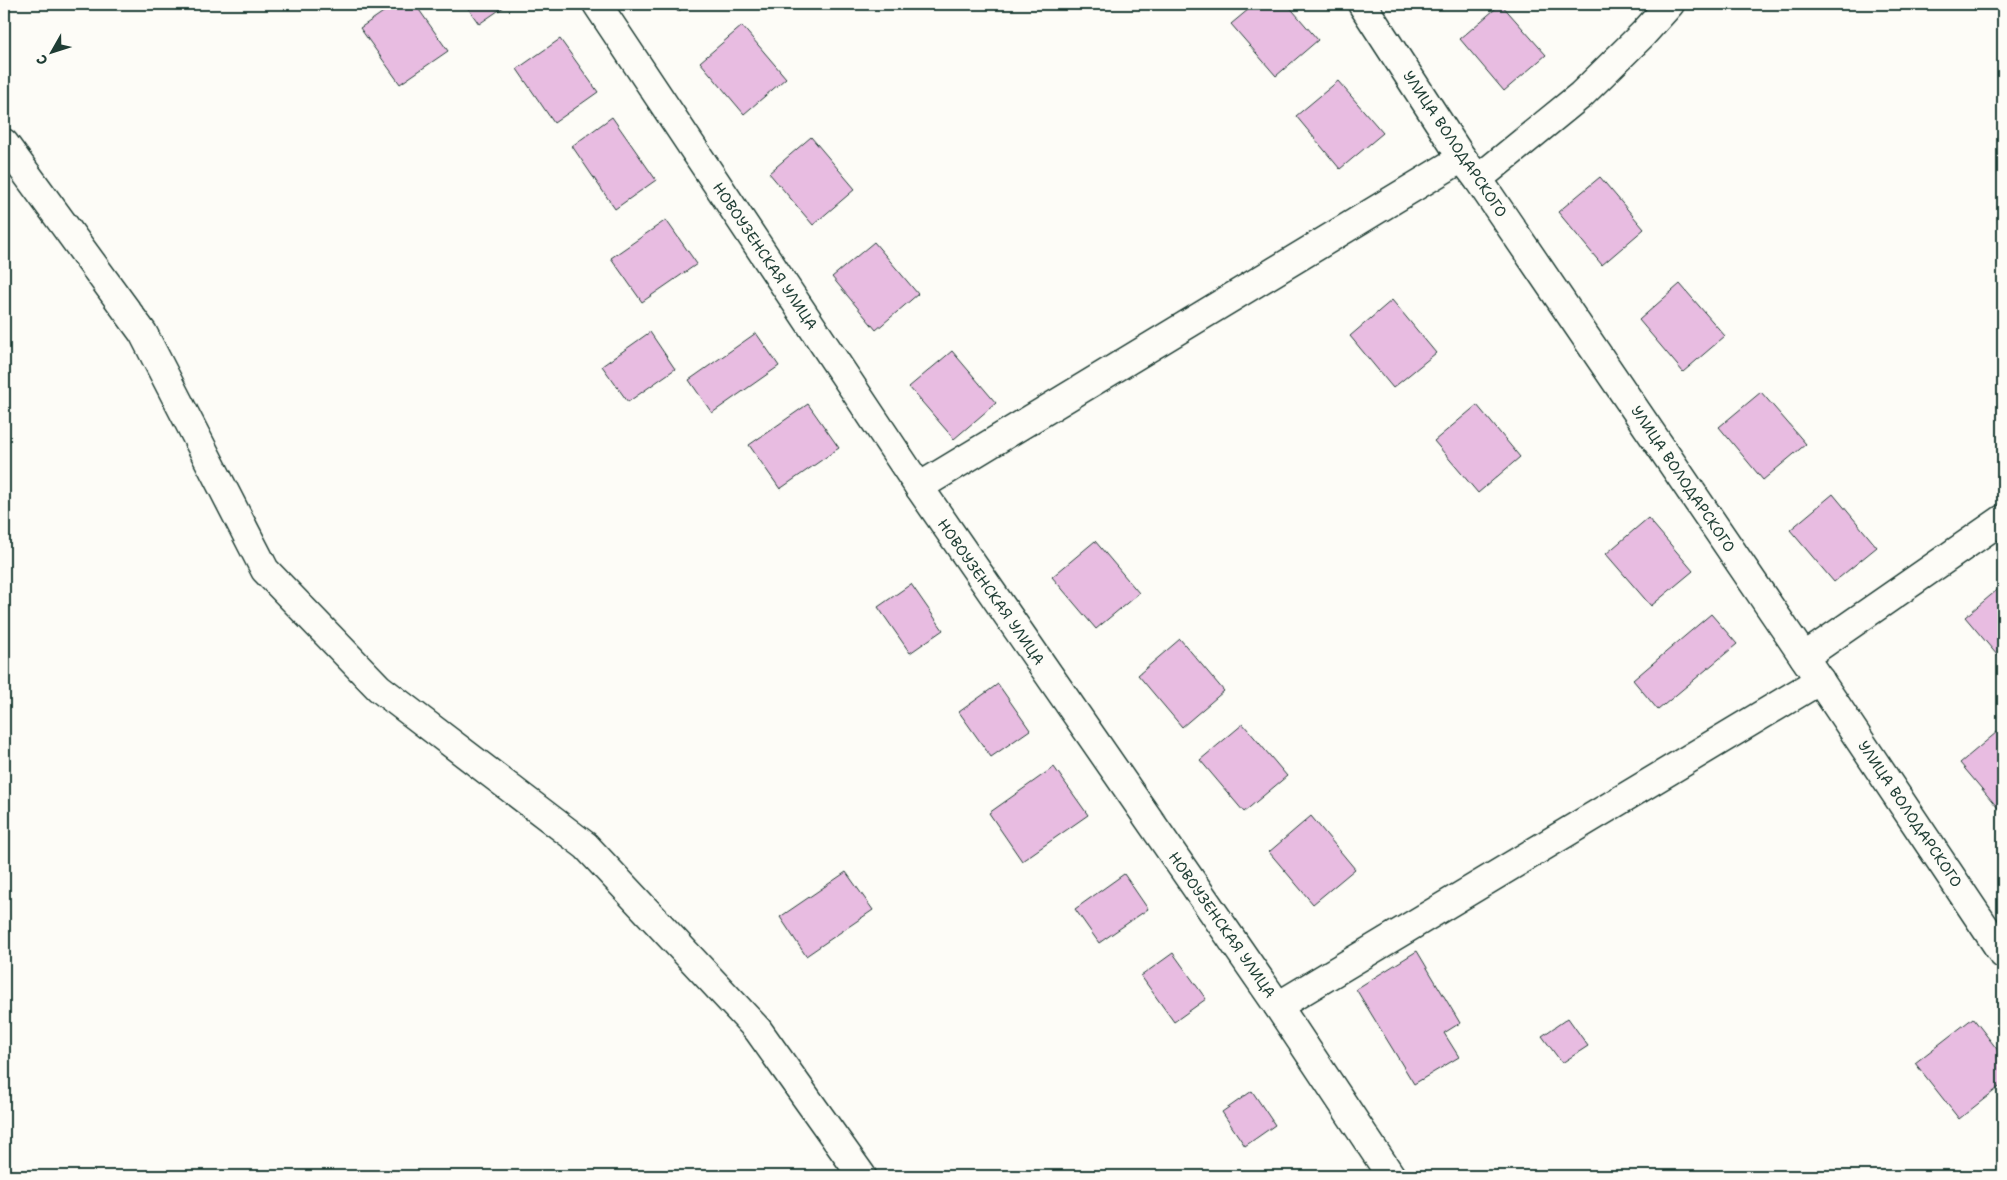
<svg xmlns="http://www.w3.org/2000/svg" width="2007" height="1180" font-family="'Shantell Sans',sans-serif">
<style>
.building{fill:#e8bce1;stroke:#1f3d34}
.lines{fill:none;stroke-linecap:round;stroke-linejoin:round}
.street-casing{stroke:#1f3d34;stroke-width:31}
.street{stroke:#fdfcf7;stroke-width:28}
.labels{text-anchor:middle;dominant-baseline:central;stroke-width:4;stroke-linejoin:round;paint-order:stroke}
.street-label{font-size:15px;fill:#1f3d34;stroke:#fdfcf7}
</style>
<rect width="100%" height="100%" fill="#fdfcf7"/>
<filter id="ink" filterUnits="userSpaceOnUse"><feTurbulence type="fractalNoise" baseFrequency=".02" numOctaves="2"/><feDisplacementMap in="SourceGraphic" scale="10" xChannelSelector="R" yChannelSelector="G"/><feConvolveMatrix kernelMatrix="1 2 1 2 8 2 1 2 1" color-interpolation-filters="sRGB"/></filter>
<g filter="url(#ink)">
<g class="building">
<polygon points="395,4 415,4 448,51 400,84 360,28"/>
<polygon points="465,4 508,4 479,24"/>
<polygon points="671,4 687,4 678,12"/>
<polygon points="1255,4 1287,4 1318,40 1276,76 1231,24"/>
<polygon points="1501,4 1546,55 1504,91 1460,39"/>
<polygon points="742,26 786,78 744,114 700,62"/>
<polygon points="560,39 598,92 554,123 517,69"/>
<polygon points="1338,81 1383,133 1340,169 1296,116"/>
<polygon points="612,117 656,180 615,209 572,146"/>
<polygon points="811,137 855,189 813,225 769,173"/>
<polygon points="1600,177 1644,229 1602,265 1558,212"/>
<polygon points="666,220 697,264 642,302 611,258"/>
<polygon points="874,242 918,294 876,330 832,277"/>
<polygon points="1680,284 1725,336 1683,372 1639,320"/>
<polygon points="1392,300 1436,353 1393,388 1350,336"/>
<polygon points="650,332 675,369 628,402 602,366"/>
<polygon points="756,333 779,366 712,413 689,380"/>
<polygon points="952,351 996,403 954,439 909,387"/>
<polygon points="1761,392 1806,444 1763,480 1719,427"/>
<polygon points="808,404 839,448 780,489 749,445"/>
<polygon points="1477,405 1520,457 1478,493 1434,441"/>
<polygon points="1833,494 1877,547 1834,582 1790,530"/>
<polygon points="1648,518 1693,571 1651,606 1606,554"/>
<polygon points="1095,541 1139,593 1096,629 1052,577"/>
<polygon points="911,584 943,630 910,653 878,607"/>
<polygon points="2003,585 2003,662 1965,617"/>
<polygon points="1711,614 1737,644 1658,710 1633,680"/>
<polygon points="1180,639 1224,691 1182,727 1138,675"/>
<polygon points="998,684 1030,730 991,757 959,712"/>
<polygon points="1243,724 1287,776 1244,812 1200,760"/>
<polygon points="2003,727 2003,814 1960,763"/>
<polygon points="1054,767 1088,815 1022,861 989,813"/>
<polygon points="1311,816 1355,869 1313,904 1269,852"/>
<polygon points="846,872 873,910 806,956 780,917"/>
<polygon points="1124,874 1148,909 1099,943 1075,909"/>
<polygon points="1417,951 1460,1023 1444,1033 1459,1057 1414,1084 1356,989"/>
<polygon points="1173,953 1206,999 1174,1022 1141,976"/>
<polygon points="1568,1018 1588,1046 1562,1063 1542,1036"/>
<polygon points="1973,1018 2003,1057 2003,1084 1959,1119 1915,1063"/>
<polygon points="1252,1091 1275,1125 1245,1146 1222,1112"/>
</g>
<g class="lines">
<g class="street-casing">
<g id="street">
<polyline points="597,4 919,487 1278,1006 1391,1176"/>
<polyline points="1362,4 1462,158 1478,179 1804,657 2003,954"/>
<polyline points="4,143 143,333 265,570 379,688 586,846 758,1030 862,1176"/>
<polyline points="1478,179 1581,95 1643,34 1670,4"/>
<polyline points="919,487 1462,158"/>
<polyline points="1804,657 2003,519"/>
<polyline points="1278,1006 1820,680"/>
</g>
</g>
<use href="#street" class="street"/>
</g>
</g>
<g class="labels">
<g class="street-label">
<text transform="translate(1455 144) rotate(56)">УЛИЦА ВОЛОДАРСКОГО</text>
<text transform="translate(765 256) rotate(56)">НОВОУЗЕНСКАЯ УЛИЦА</text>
<text transform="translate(1683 479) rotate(56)">УЛИЦА ВОЛОДАРСКОГО</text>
<text transform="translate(991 592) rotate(55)">НОВОУЗЕНСКАЯ УЛИЦА</text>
<text transform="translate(1910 814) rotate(56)">УЛИЦА ВОЛОДАРСКОГО</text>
<text transform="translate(1222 925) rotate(55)">НОВОУЗЕНСКАЯ УЛИЦА</text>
</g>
</g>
<rect width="2007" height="1180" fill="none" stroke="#fdfcf7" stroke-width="20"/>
<rect x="10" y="10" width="1987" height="1160" fill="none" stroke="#1f3d34" stroke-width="2" filter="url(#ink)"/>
<g transform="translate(52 52) rotate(231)" stroke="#fdfcf7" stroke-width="4" paint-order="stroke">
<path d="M0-4L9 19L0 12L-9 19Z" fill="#1f3d34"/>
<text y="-8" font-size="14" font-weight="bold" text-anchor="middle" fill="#1f3d34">С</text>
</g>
</svg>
